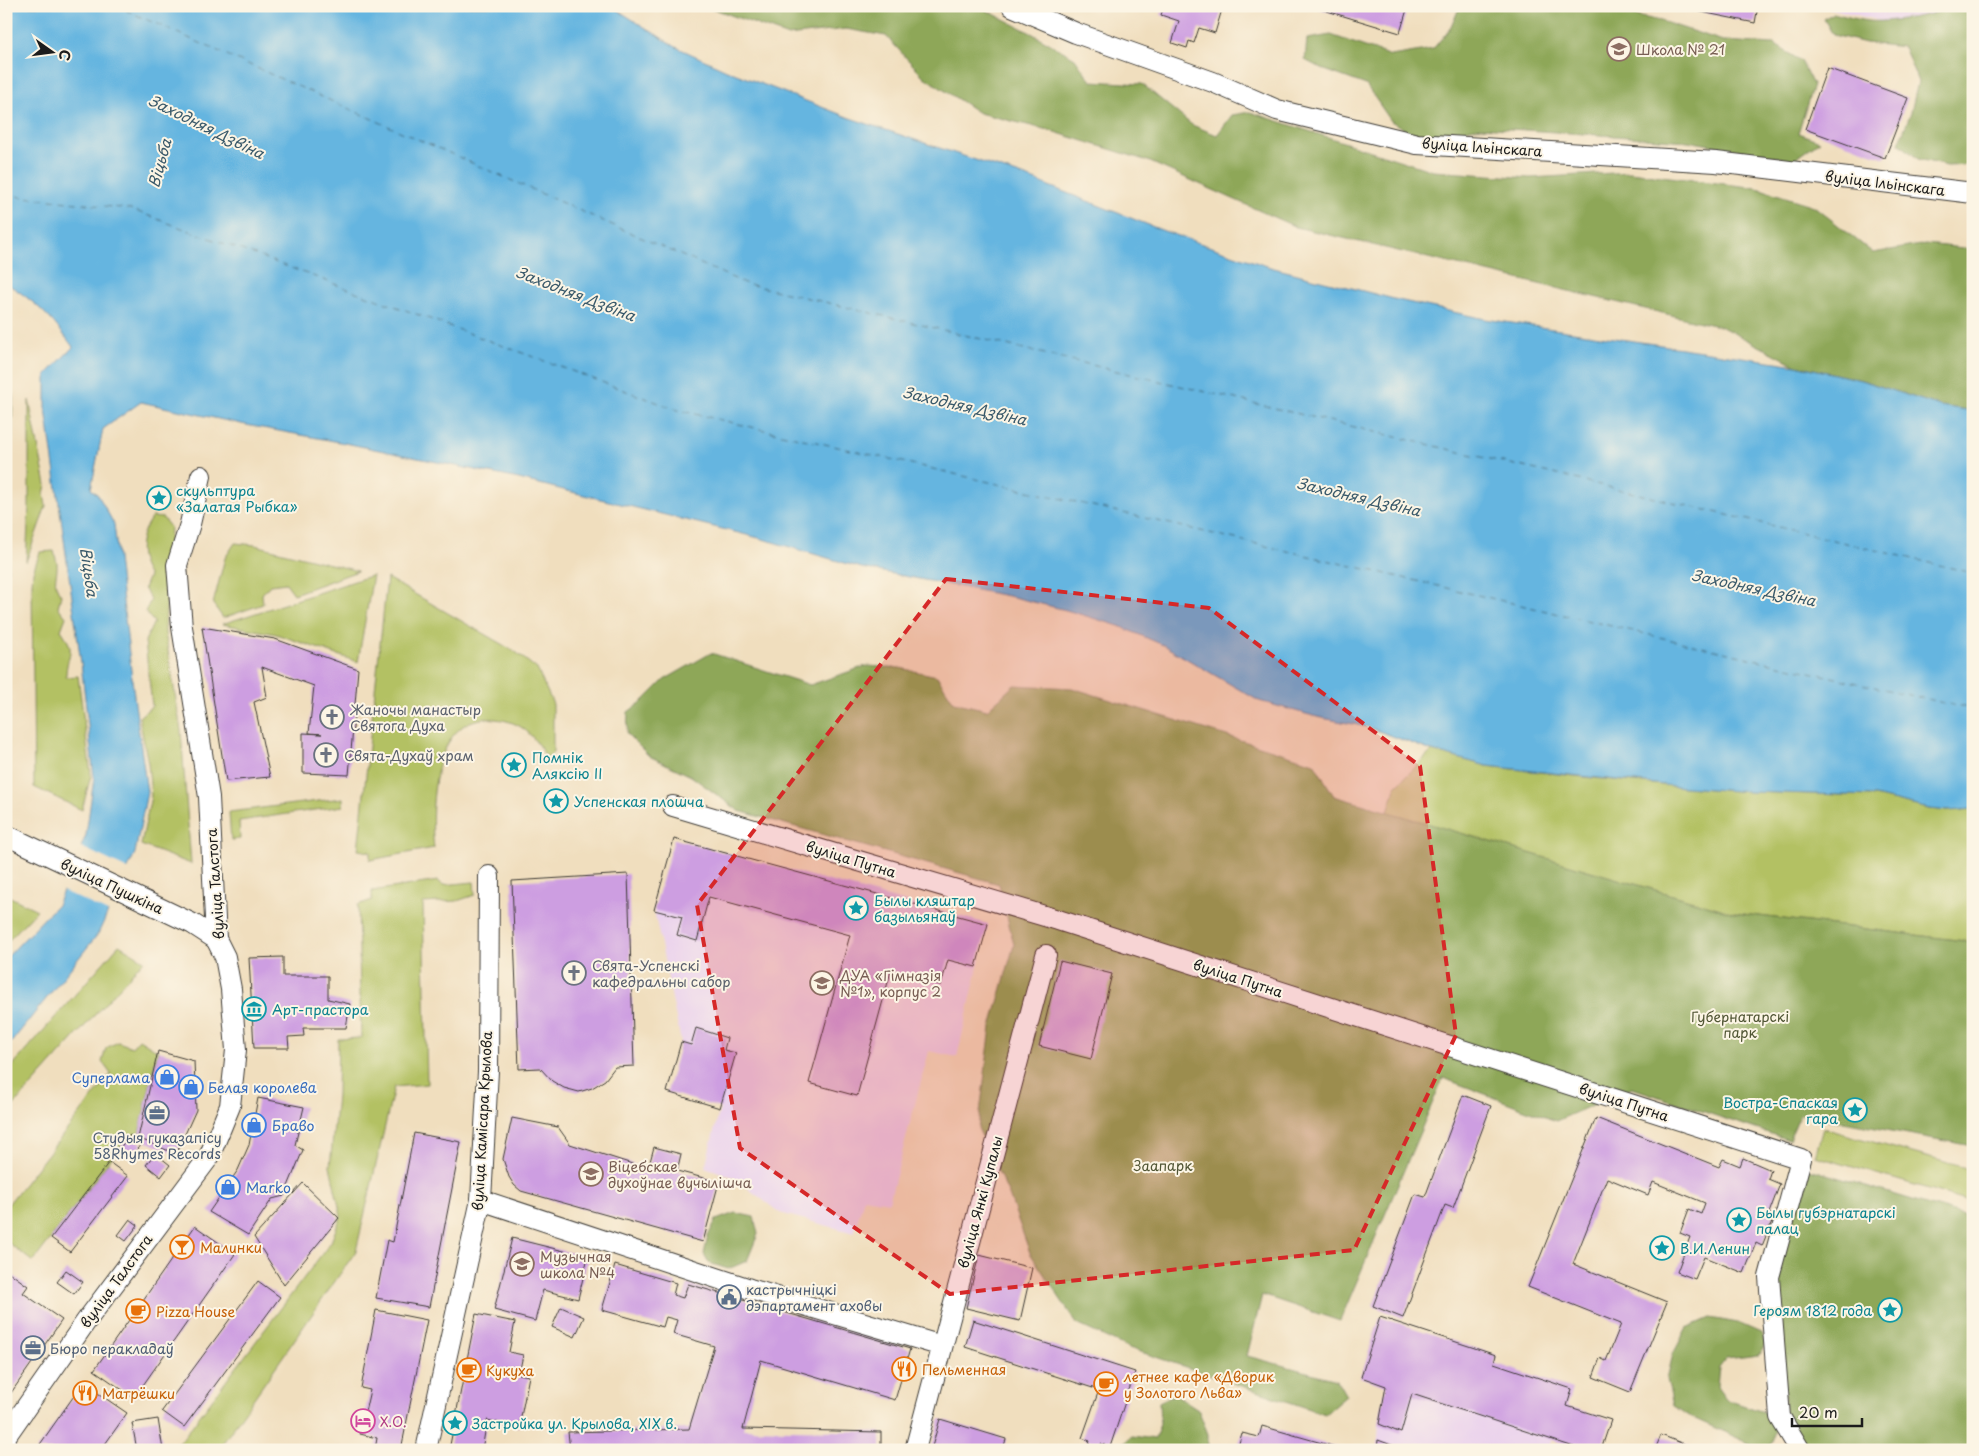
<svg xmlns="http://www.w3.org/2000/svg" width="1979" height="1456" font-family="'Playpen Sans',sans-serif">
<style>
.built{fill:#ead1ed}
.green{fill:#b3c163;stroke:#686e40}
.forest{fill:#8ea759;stroke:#55623a}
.water{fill:#65b5e0;stroke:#40687e}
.pier{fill:#f0debe}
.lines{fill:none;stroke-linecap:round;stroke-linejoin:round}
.ferry{stroke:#39596a;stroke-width:1;stroke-dasharray:6 5;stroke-linecap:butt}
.building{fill:#cd9ee1}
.street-casing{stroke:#3c3934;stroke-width:22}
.street{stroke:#fff;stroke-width:20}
.marked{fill:#d62828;fill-opacity:0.2;stroke:#d62828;stroke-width:4;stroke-dasharray:10 6;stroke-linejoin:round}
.labels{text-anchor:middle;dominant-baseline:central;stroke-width:4;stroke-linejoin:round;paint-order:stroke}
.education-label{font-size:14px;fill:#785e54;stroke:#fcf5e5;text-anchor:start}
.street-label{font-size:14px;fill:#1c1c1c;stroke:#fcf5e5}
.culture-label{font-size:14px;fill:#0d838f;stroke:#fcf5e5;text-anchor:start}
.worship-label{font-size:14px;fill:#5b616d;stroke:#fcf5e5;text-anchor:start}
.park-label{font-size:14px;fill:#515635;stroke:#fcf5e5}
.shop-label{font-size:14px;fill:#366cbe;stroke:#fcf5e5;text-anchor:start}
.service-label{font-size:14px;fill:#4e5e75;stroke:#fcf5e5;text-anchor:start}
.food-label{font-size:14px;fill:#c56008;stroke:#fcf5e5;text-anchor:start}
.hotel-label{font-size:14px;fill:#b23c85;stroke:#fcf5e5;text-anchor:start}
.water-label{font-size:15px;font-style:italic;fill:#39596a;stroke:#fcf5e5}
</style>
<rect width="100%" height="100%" fill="#fcf5e5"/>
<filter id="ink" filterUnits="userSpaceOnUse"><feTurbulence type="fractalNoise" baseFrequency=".02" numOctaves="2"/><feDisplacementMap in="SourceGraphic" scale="10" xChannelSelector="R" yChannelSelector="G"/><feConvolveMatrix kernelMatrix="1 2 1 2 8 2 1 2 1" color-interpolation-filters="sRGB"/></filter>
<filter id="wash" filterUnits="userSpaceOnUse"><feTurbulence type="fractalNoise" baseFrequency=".0096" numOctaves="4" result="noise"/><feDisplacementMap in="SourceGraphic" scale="20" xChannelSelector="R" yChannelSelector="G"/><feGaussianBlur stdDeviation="1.12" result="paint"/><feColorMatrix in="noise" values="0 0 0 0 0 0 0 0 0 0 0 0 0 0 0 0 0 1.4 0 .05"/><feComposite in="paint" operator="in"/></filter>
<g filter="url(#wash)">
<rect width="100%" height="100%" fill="#f0debe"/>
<g class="built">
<polygon points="1821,6 1957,6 1949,38"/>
<polygon points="674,839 988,924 957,1057 929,1051 889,1202 864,1198 854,1233 780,1213 733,1177 705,1167 720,1108 667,1092 681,1042 654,910"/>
<polygon points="1412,1394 1552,1439 1548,1450 1377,1450 1379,1424"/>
</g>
<g class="green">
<polygon points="6,383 13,396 8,570 6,573"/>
<polygon points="29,400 46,485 44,494 46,506 26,562 29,506"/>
<path d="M152,517L163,518L170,527L165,632L181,731L191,864L141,845L151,796L148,763L139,717L152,706L145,641L154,622L145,612L151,600L144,588L149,576C136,557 138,536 152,517Z"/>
<polygon points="235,543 255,545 358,571 294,594 286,583 270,585 262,594 263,604 223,618 213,604 225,558"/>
<path d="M54,551C55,555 56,559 57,563C58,577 51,581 61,595L58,607L66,617L61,630C78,654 66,652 66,677L78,676L91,775L82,810L34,787L32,583L33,572L40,552Z"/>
<polygon points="373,575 358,662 276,634 222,624"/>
<path d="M387,578L517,653L537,669L553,704V753L547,758C532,735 524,722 495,719C433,711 429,805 434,848L370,860V852L358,850Z"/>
<polygon points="1432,751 1487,766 1592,778 1673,786 1749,792 1875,796 1929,809 1948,811 1973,809 1973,942 1734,913 1388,812 1396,786"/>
<polygon points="343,798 343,806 239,821 240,839 231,840 229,812"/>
<polygon points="438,881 443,885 474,882 475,895 457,901 423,903 427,1084 394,1087 356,1251 218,1450 174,1450 331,1242 341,1216 330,1166 337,1096 338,1039 361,1038 358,905 372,900 372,891"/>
<polygon points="6,895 37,910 6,943"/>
<polygon points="119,945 144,960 6,1114 6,1073"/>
<polygon points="139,1039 158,1051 138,1138 129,1135 33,1262 6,1241 6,1207 111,1074 102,1062 106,1048 118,1042 132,1047"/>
<polygon points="1823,1128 1973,1170 1973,1202 1815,1156"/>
</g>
<g class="forest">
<polygon points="706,6 978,6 1033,34 1075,58 1091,81 1142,84 1192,125 1217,135 1232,115 1250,112 1433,171 1530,178 1630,172 1757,188 1814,206 1873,253 1926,244 1973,249 1973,411 1940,406 1861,380 1796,365 1722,327 1296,227 1148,161 1048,130 979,113 924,77 886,36 846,29 788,36"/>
<polygon points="1460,6 1588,6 1661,21 1723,41 1774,44 1801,61 1813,85 1798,133 1820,141 1793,160 1688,141 1481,127 1420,139 1391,121 1366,85 1322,69 1305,60 1307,39 1331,35 1391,56 1433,49 1451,27"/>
<path d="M1953,6H1973V165L1947,166L1918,159L1899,143L1911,112L1918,82L1904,47L1866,43L1833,35L1824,19L1833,13C1844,16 1856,19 1868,21C1885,23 1939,15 1953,6Z"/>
<polygon points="711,653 810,685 866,666 900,668 937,676 954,702 987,710 1014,685 1072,688 1314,763 1334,796 1734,913 1973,942 1973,1146 1800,1114 1789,1140 1632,1088 1556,1121 1443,1078 1340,1321 1262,1295 1247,1356 1337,1380 1346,1396 1325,1414 1129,1348 1077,1324 1030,1253 1009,1195 978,1128 991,1027 1014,945 999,884 739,811 691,776 649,756 627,734 628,712 643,701 664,680"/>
<polygon points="1806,1168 1973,1218 1973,1450 1807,1450 1786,1415 1775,1265"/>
<polygon points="735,1213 754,1217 758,1234 747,1261 728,1269 709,1263 704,1254 708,1236 716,1220"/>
<polygon points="1710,1318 1738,1323 1761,1333 1765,1344 1760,1355 1726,1359 1719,1368 1717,1386 1727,1400 1770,1414 1776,1428 1773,1443 1762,1449 1693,1418 1673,1406 1667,1379 1673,1354 1687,1328"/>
<polygon points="1175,1394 1198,1409 1208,1434 1208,1450 1118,1450 1117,1448 1132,1436 1155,1439 1160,1424 1159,1402"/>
</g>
<path class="water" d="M6,6H611L676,47L731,72L850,118L1026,177L1164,231L1270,267L1398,300L1485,319L1796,365L1861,380L1940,406L1973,411V809L1948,811L1929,809L1875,796L1749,792L1673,786L1487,766L1432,751L1368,727L1317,717L1259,701L1163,645L1119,626L1066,610L1013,597L862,568L759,538L519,479L345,443L246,425L141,402L103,429L91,489L98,495L114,524L134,696L147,792L135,853L98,934L6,1049V958L57,905L86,835L94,778L81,663L46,409V375L73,347C51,317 37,303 6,283Z"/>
<polygon class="pier" points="79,846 130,870 110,913 61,890"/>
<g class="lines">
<g class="ferry">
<polyline points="116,6 744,283 1973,573"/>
<polyline points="6,195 130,209 678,410 1957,706 1973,706"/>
</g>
</g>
<g id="blocks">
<g class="building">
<polygon points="1164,6 1223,6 1215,33 1199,28 1194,43 1189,41 1187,48 1172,43 1179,21 1161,15"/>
<polygon points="1318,6 1408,6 1400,33 1317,8"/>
<polygon points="1672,6 1758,6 1755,23"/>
<polygon points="1827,68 1908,98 1885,158 1805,129"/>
<polygon points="202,627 275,639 358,669 349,775 303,773 303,733 322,734 309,733 314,686 262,667 267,697 254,702 270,777 226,781"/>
<polygon points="674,839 988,924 976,967 948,960 941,985 891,971 857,1096 809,1083 850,935 709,897 697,941 677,935 682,917 654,910"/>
<polygon points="628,874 634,1066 615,1067 605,1080 592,1088 579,1092 564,1088 552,1081 540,1068 519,1069 512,881"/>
<polygon points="283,957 283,976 328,976 328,999 350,1004 346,1028 303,1028 304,1036 288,1037 289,1048 254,1048 249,958"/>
<polygon points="1060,961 1112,974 1091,1059 1039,1046"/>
<polygon points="696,1028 727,1038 724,1050 736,1053 720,1108 667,1092 681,1042 691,1045"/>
<polygon points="158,1051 194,1061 196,1110 176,1154 138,1138"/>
<polygon points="1463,1095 1491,1106 1453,1208 1445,1205 1403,1318 1373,1306 1415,1194 1425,1197"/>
<polygon points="258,1098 304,1107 295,1145 303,1150 284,1196 272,1199 248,1235 209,1212 238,1170 249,1145"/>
<polygon points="512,1118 558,1127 570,1144 648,1169 654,1147 681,1154 677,1171 719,1182 703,1242 521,1191 514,1185 509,1177 503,1159"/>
<polygon points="1596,1118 1719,1167 1723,1159 1740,1166 1743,1158 1771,1170 1768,1179 1780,1184 1769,1213 1774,1216 1762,1246 1756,1243 1744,1273 1704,1257 1695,1279 1677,1272 1690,1237 1680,1233 1689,1209 1701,1214 1705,1203 1653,1182 1648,1195 1607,1178 1573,1264 1667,1302 1630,1392 1593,1377 1600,1358 1606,1361 1621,1324 1528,1287"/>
<polygon points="414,1133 461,1142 429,1307 376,1298 387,1240 393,1242"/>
<polygon points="130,1135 142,1144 131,1158 119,1149"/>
<polygon points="155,1153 170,1165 161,1177 146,1165"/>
<polygon points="109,1162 128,1176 70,1252 51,1238"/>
<polygon points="303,1183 339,1218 284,1285 254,1237"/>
<polygon points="130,1219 138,1225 126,1241 118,1235"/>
<polygon points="195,1226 235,1254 134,1398 94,1370"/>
<polygon points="512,1238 588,1257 578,1299 543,1290 535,1321 494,1310"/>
<polygon points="979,1255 1032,1268 1020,1321 966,1308"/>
<polygon points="615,1265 676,1283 673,1295 683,1298 688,1284 910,1349 895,1400 761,1360 743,1429 881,1432 881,1450 570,1450 568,1432 689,1429 714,1346 673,1334 677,1320 666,1317 663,1327 602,1310"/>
<polygon points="6,1270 28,1286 23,1293 62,1320 6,1400"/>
<polygon points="66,1270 83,1282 74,1294 57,1282"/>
<polygon points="258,1281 280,1297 184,1427 162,1411"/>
<polygon points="561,1307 584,1317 575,1337 552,1327"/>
<polygon points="376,1310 427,1320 401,1450 375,1450 377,1438 360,1434 370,1390 361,1388"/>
<polygon points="476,1314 515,1322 509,1352 523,1355 519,1374 529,1376 519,1427 487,1420 482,1450 449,1450"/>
<polygon points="1380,1317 1496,1355 1494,1363 1572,1389 1567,1406 1611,1420 1601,1450 1573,1450 1574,1447 1412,1394 1401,1433 1379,1424 1386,1386 1361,1377"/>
<polygon points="973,1320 1135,1372 1110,1447 1101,1444 1099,1449 1088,1446 1090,1441 1082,1438 1099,1390 965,1347"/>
<polygon points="83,1383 127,1413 103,1447 107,1450 36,1450"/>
<polygon points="158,1419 163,1450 137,1450 132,1423"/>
<polygon points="940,1419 1006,1439 1003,1450 931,1450"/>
<polygon points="1262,1426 1343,1449 1343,1450 1237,1450 1242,1433 1259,1437"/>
<polygon points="1661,1435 1699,1450 1655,1450"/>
<polygon points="1378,1440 1405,1450 1377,1450"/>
</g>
</g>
</g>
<g filter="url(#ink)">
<use href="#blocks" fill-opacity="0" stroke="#3c3934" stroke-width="1"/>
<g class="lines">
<g class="street-casing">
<g id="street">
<polyline points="1012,6 1076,33 1213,82 1277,110 1417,144 1716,162 1973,193"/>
<polyline points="673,806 1058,920 1801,1159 1769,1277 1780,1417 1800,1450"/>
<polyline points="6,835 193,924 216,939"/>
<polyline points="481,1200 750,1289 942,1346"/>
<polyline points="6,1436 87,1320 209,1157 230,1106 236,1050 231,989 225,957 216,939 209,797 182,627 177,565 190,524 201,476"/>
<polyline points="426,1450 481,1200 488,1071 489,876"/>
<polyline points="915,1450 1046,955"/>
</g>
</g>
<use href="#street" class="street"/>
</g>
</g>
<path class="marked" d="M946,579L1209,608L1420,766L1456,1035L1354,1250L950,1294L740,1148L697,905Z"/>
<defs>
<g id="school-ring" transform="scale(1.25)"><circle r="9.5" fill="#fcf5e5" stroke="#8d6e63" stroke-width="1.5"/><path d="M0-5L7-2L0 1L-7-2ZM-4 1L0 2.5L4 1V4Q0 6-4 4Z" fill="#8d6e63"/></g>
<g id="sight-ring" transform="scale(1.25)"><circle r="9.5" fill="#fcf5e5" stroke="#0f9aa8" stroke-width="1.5"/><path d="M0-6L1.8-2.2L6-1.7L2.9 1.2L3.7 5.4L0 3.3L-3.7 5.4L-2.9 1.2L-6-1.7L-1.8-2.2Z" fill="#0f9aa8"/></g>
<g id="church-ring" transform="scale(1.25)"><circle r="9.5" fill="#fcf5e5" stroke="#6b7280" stroke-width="1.5"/><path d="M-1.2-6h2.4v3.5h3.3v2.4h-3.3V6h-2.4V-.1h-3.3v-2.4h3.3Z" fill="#6b7280"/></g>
<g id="museum-ring" transform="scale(1.25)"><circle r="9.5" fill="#fcf5e5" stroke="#0f9aa8" stroke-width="1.5"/><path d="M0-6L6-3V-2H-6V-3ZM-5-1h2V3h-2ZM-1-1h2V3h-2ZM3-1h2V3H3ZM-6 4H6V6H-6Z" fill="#0f9aa8"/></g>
<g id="shop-ring" transform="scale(1.25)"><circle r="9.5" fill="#fcf5e5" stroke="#3f7fe0" stroke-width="1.5"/><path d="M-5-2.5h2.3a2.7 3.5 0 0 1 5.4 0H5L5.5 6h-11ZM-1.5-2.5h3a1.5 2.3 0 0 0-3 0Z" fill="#3f7fe0"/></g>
<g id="office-ring" transform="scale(1.25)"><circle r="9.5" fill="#fcf5e5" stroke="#5c6f8a" stroke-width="1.5"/><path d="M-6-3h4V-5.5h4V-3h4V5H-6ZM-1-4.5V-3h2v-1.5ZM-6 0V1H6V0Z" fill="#5c6f8a"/></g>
<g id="university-ring" transform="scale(1.25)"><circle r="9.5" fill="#fcf5e5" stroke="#8d6e63" stroke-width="1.5"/><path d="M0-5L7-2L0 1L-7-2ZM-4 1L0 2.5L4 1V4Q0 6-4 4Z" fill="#8d6e63"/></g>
<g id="bar-ring" transform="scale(1.25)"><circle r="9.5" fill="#fcf5e5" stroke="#e8710a" stroke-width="1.5"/><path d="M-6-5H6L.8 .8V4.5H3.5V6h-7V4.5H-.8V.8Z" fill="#e8710a"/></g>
<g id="civic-ring" transform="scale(1.25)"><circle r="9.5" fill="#fcf5e5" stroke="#5c6f8a" stroke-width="1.5"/><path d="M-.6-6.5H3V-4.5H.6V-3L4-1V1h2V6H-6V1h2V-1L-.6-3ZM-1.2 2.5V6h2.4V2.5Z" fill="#5c6f8a"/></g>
<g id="cafe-ring" transform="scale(1.25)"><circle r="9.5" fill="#fcf5e5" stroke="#e8710a" stroke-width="1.5"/><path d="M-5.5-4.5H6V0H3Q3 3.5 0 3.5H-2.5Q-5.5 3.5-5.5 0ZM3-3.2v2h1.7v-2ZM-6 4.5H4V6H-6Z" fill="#e8710a"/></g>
<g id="restaurant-ring" transform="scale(1.25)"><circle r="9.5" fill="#fcf5e5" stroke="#e8710a" stroke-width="1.5"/><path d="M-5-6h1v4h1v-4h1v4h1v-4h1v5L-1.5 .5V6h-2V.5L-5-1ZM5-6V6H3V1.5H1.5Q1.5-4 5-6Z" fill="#e8710a"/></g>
<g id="hotel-ring" transform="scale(1.25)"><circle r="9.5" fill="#fcf5e5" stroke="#d1479c" stroke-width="1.5"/><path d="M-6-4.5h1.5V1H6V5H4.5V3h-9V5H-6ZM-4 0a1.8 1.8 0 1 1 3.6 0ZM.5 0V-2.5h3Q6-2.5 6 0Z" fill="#d1479c"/></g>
</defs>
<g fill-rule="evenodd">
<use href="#school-ring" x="1619" y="49"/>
<use href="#sight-ring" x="159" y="498"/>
<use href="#church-ring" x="332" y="717"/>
<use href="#church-ring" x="326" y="755"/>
<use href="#sight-ring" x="514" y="765"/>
<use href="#sight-ring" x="556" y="801"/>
<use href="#sight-ring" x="856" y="908"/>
<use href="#church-ring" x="574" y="973"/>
<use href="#school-ring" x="822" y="983"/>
<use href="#museum-ring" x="254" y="1009"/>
<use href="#shop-ring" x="167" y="1077"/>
<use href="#shop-ring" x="191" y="1087"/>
<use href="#sight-ring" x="1855" y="1110"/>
<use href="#office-ring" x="157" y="1113"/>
<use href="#shop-ring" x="254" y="1125"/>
<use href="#university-ring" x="591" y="1174"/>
<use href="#shop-ring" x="228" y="1187"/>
<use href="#sight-ring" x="1739" y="1220"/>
<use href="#bar-ring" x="182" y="1247"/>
<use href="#sight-ring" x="1662" y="1248"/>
<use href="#school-ring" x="522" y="1264"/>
<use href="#civic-ring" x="729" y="1297"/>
<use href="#sight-ring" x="1890" y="1310"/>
<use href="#cafe-ring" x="138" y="1311"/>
<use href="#office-ring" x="33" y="1348"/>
<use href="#restaurant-ring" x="904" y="1369"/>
<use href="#cafe-ring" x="469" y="1370"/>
<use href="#cafe-ring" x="1106" y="1384"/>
<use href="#restaurant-ring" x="85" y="1393"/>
<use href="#hotel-ring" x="363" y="1421"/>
<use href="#sight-ring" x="455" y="1423"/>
</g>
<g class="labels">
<g class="education-label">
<text x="1636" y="49">Школа № 21</text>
<text x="840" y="975">ДУА «Гімназія<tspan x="840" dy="16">№1», корпус 2</tspan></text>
<text x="608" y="1166">Віцебскае<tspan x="608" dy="16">духоўнае вучылішча</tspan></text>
<text x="540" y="1256">Музычная<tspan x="540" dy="16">школа №4</tspan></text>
</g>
<g class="street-label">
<text transform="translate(1482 147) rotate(4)">вуліца Ільінскага</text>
<text transform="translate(1885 183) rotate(7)">вуліца Ільінскага</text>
<text transform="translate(851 859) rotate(17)">вуліца Путна</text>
<text transform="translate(215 884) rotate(-94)">вуліца Талстога</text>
<text transform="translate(112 886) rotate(25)">вуліца Пушкіна</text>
<text transform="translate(1238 978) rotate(18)">вуліца Путна</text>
<text transform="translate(1624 1102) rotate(18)">вуліца Путна</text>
<text transform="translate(482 1121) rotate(-87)">вуліца Камісара Крылова</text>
<text transform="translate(980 1202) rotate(-75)">вуліца Янкі Купалы</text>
<text transform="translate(116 1281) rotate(-54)">вуліца Талстога</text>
</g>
<g class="culture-label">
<text x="176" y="490">скульптура<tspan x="176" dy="16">«Залатая Рыбка»</tspan></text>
<text x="532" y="757">Помнік<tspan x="532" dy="16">Аляксію II</tspan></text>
<text x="574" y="801">Успенская плошча</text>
<text x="874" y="900">Былы кляштар<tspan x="874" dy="16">базыльянаў</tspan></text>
<text x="272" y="1009">Арт-прастора</text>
<text x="1838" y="1102" text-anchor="end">Востра-Спаская<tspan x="1838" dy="16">гара</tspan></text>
<text x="1756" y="1212">Былы губэрнатарскі<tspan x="1756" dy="16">палац</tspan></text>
<text x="1680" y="1248">В.И.Ленин</text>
<text x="1872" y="1310" text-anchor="end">Героям 1812 года</text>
<text x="472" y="1423">Застройка ул. Крылова, XIX в.</text>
</g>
<g class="worship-label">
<text x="350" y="709">Жаночы манастыр<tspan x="350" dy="16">Святога Духа</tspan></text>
<text x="344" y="755">Свята-Духаў храм</text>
<text x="592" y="965">Свята-Успенскі<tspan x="592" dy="16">кафедральны сабор</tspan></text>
</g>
<g class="park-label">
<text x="1740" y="1016">Губернатарскі<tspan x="1740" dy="16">парк</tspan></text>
<text x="1163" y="1165">Заапарк</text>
</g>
<g class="shop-label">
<text x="150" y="1077" text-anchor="end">Суперлама</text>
<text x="208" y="1087">Белая королева</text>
<text x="272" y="1125">Браво</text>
<text x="246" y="1187">Marko</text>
</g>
<g class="service-label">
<text x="157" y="1137" text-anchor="middle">Студыя гуказапісу<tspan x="157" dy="16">58Rhymes Records</tspan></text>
<text x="746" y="1289">кастрычніцкі<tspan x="746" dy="16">дэпартамент аховы</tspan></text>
<text x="50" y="1348">Бюро перакладаў</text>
</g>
<g class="food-label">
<text x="200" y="1247">Малинки</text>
<text x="156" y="1311">Pizza House</text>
<text x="922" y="1369">Пельменная</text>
<text x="486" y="1370">Кукуха</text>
<text x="1124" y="1376">летнее кафе «Дворик<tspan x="1124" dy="16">у Золотого Льва»</tspan></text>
<text x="102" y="1393">Матрёшки</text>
</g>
<g class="hotel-label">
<text x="380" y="1421">X.O.</text>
</g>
<g class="water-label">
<text transform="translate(207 126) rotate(26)">Заходняя Дзвіна</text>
<text transform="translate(159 163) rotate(-75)">Віцьба</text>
<text transform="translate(576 293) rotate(21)">Заходняя Дзвіна</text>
<text transform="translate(965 405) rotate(13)">Заходняя Дзвіна</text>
<text transform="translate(1359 496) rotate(13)">Заходняя Дзвіна</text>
<text transform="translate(90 572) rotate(82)">Віцьба</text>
<text transform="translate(1754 587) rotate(12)">Заходняя Дзвіна</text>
</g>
</g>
<rect width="1979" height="1456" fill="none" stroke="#fcf5e5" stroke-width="25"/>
<g transform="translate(52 52) rotate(104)" stroke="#fcf5e5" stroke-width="4" paint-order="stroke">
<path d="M0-4L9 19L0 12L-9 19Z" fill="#1c1c1c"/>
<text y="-8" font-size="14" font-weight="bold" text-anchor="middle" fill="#1c1c1c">С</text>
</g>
<path d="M1792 1418v8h70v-8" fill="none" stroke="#1c1c1c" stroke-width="2.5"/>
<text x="1799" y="1418" font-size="15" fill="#1c1c1c" stroke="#fcf5e5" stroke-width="4" paint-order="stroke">20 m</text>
</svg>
